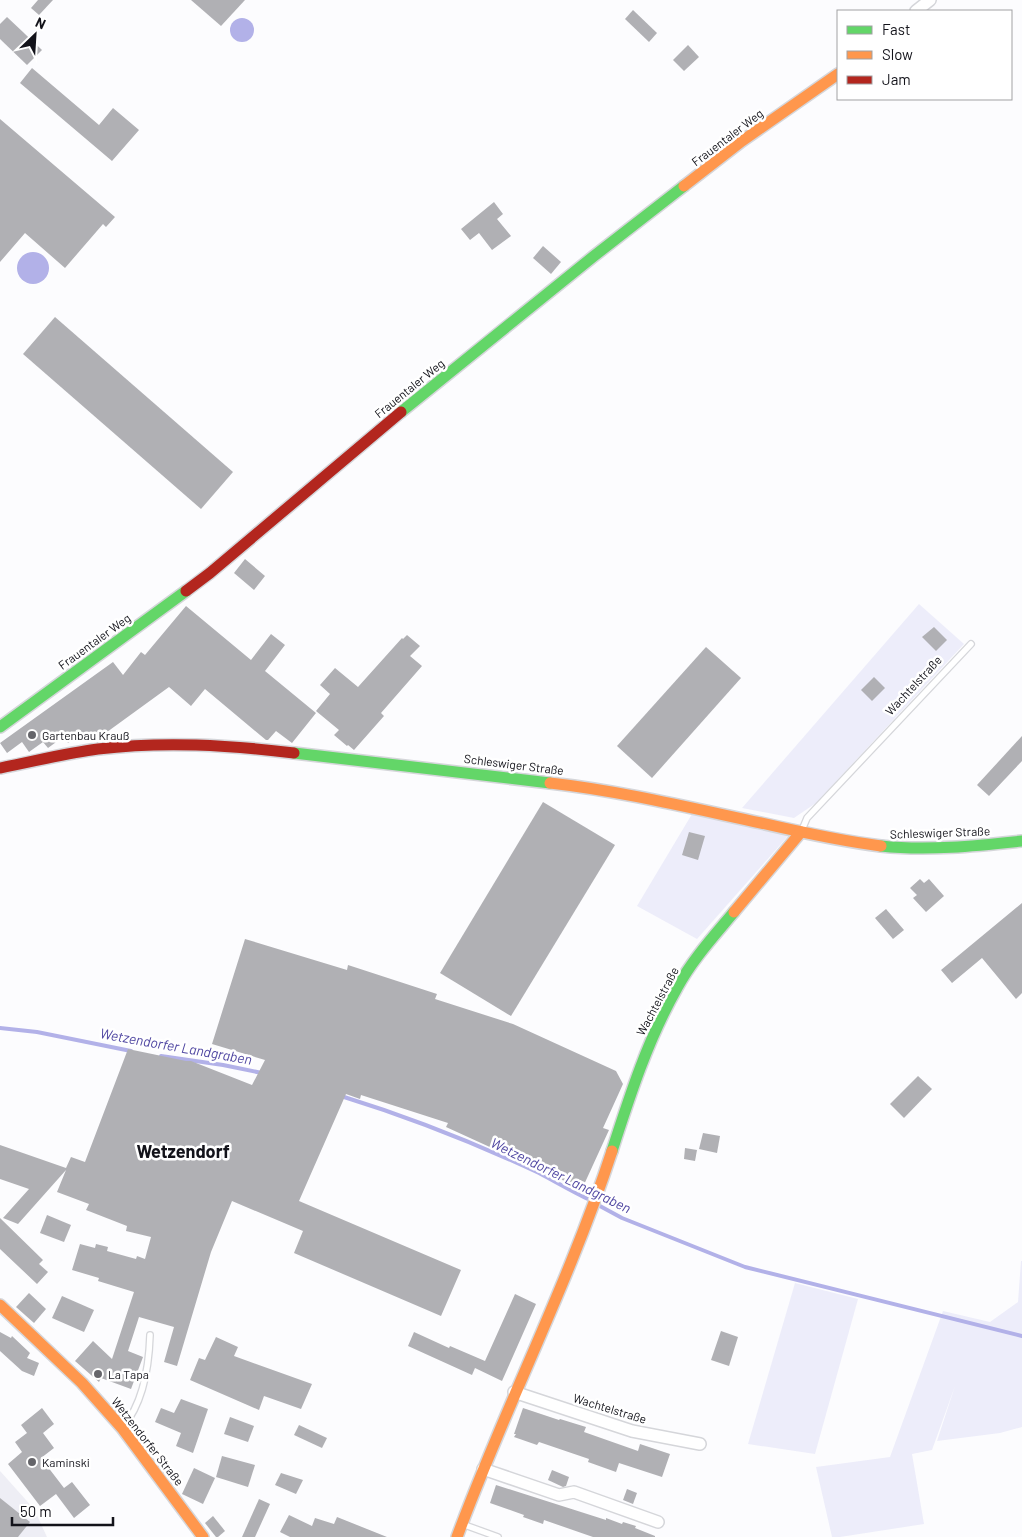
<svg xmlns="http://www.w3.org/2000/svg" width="1022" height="1537" font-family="Barlow,sans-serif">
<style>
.built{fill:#eeeef5}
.green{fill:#ededfa}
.water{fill:#b2b1e8}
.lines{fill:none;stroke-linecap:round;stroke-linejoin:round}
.stream{stroke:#b2b1e8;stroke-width:4}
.building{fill:#b0b0b4}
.lane-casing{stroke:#d5d6da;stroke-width:8}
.street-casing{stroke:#d5d6da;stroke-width:14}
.fast-casing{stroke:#d5d6da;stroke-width:14}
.slow-casing{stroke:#d5d6da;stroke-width:14}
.jam-casing{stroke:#d5d6da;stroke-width:14}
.lane{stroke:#fff;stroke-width:5.5}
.street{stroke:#fff;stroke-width:11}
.fast{stroke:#63d668;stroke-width:11}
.slow{stroke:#ff974d;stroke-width:11}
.jam{stroke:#b3261e;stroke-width:11}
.poi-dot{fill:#65656a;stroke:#fff;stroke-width:2}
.labels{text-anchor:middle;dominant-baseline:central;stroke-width:5;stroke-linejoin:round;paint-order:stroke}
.street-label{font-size:12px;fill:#13131a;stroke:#fff}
.poi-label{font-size:12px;fill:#13131a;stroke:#fff;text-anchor:start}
.water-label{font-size:14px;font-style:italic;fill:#5047a2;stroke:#fff}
.district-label{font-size:18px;font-weight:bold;fill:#13131a;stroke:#fff}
</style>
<rect width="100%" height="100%" fill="#fcfcfe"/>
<polygon class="built" points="0,1471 34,1509 47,1537 0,1537"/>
<g class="green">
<polygon points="919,604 964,644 816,803 794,818 742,808"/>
<polygon points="692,814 789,835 697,939 637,906"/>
<polygon points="1021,1261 1022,1261 1022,1427 1000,1433 937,1441 955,1386 932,1450 912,1454 924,1524 840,1537 832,1537 816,1467 890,1457 943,1311 990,1322 1018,1302"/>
<polygon points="795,1283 858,1299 815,1454 748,1444"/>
</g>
<g class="water">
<circle cx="242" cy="30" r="12"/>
<circle cx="33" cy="268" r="16"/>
</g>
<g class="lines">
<g class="stream">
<polyline points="0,1028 37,1032 131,1051"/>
<polyline points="161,1056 223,1065 262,1073"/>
<path d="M341,1096C409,1117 475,1143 539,1173C556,1182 573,1192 590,1200"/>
<polyline points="598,1205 622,1218 745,1267 1022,1336"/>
</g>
</g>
<g class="building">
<polygon points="38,0 53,0 39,15 31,8"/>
<polygon points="191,0 245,0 221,26"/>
<polygon points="633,10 657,33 649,42 625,19"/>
<polygon points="7,17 42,50 27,65 0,39 0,24"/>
<polygon points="688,45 699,57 684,71 673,60"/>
<polygon points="32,68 99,125 113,108 139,130 112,161 20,83"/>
<polygon points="0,119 115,217 106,227 103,224 65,268 25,233 0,262"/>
<polygon points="494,202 503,214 497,219 511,236 492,250 479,233 470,240 461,229"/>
<polygon points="543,246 561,262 551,274 533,258"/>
<polygon points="55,317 233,472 201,509 23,354"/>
<polygon points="245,559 265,576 254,590 234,573"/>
<polygon points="186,606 251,660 271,634 285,645 265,671 316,713 292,743 276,731 268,740 266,740 205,689 191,706 169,687 96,740 93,740 90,735 80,742 76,737 68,743 63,737 48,748 43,742 29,752 22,742 7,753 0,743 113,662 123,675 141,652 145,655"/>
<polygon points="934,627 947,640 936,651 922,637"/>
<polygon points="407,635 420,646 410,656 422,666 381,713 384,716 354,750 348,745 347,746 334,735 339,730 316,711 330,694 320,685 335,668 358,687 402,638 403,639"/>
<polygon points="706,647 741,678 652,778 617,746"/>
<polygon points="874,677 885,688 872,701 861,690"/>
<polygon points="1022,736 1022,761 989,796 977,785"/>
<polygon points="543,802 615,845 511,1016 440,973"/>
<polygon points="689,832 705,836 698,860 682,855"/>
<polygon points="920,879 924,883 929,879 944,896 926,912 913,898 917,895 910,888"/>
<polygon points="1022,903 1022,993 1016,999 982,958 952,983 941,970"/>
<polygon points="886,909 904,930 893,939 875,918"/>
<polygon points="245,939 347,970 348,965 437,994 435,999 513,1024 616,1071 623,1084 603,1128 609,1130 582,1189 446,1127 448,1123 361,1095 360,1099 346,1094 299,1201 461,1270 441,1316 294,1253 303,1231 232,1201 211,1252 177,1366 164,1362 174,1327 139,1317 128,1351 143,1357 131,1389 101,1378 99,1382 75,1361 93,1341 112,1359 134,1292 98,1281 99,1278 72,1270 80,1244 95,1248 96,1244 108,1247 107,1251 136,1259 137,1256 145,1259 151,1237 126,1231 127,1226 86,1210 89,1204 57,1192 66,1170 18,1224 3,1218 29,1189 0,1179 0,1145 66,1168 71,1157 85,1162 128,1049 186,1061 191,1061 252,1085 265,1060 212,1044"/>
<polygon points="918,1076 932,1089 904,1118 890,1104"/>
<polygon points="703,1133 720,1136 717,1153 699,1149"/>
<polygon points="685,1148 697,1150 695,1161 684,1159"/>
<polygon points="47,1215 71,1225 64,1242 40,1233"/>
<polygon points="0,1218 43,1260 39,1264 48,1272 37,1284 0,1249"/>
<polygon points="29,1293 46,1309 34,1323 16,1307"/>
<polygon points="515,1294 536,1304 502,1381 475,1368 472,1375 408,1346 414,1332 449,1348 450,1346 485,1361"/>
<polygon points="62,1296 94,1310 84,1332 52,1318"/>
<polygon points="721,1331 738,1337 729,1366 711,1360"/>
<polygon points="0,1332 11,1338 12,1336 30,1353 27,1358 39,1363 34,1376 22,1371 0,1351"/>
<polygon points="216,1337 238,1347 234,1356 312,1384 301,1409 264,1396 259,1410 190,1380 199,1358 205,1360"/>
<polygon points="181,1399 208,1409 193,1453 176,1446 181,1433 155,1422 161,1408 174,1413"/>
<polygon points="42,1408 54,1424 43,1433 54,1448 41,1458 64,1488 72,1482 90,1505 74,1518 56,1494 40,1506 8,1464 22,1452 15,1442 27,1433 21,1425"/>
<polygon points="523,1408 559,1420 560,1419 586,1427 584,1432 638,1451 640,1444 670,1454 662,1477 619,1463 616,1472 588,1462 589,1459 539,1442 537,1445 514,1437 516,1434 514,1434"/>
<polygon points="230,1417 254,1426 248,1442 224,1434"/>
<polygon points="299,1425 327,1438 322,1448 294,1435"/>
<polygon points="222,1456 255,1465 248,1487 216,1477"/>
<polygon points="194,1468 215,1478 203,1504 182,1494"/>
<polygon points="552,1470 569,1477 566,1486 563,1487 548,1480"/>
<polygon points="281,1473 303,1480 296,1494 275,1485"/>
<polygon points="496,1485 606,1520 606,1518 622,1524 623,1522 636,1526 635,1528 655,1536 655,1537 593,1537 544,1520 543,1524 523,1517 524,1515 490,1503"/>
<polygon points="627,1489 637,1493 633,1504 623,1500"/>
<polygon points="0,1498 30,1522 18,1537 0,1537"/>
<polygon points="259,1499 270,1504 255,1537 242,1537"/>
<polygon points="289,1515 312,1526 315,1518 334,1524 337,1517 387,1537 290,1537 280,1532"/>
<polygon points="213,1516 225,1531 218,1537 216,1537 205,1523"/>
</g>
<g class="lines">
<g class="lane-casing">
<g id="lane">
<polyline points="802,830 807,818 971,644"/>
<path d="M123,1427C144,1402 149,1366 150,1335"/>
<polyline points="462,1524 498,1537"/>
</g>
</g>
<g class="street-casing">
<g id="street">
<polyline points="916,11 930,0"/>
<polyline points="514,1392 632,1431 700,1444"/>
<polyline points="483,1469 559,1495 574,1492 658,1522"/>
</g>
</g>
<g class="fast-casing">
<g id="fast">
<polyline points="401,412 594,256 684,186"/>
<polyline points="0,727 186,591"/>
<polyline points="294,753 550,783"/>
<path d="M881,846C927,851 976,846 1022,841"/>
<path d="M612,1151C630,1095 648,1039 677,988C692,960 714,936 734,912"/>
</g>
</g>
<g class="slow-casing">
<g id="slow">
<polyline points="684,186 742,141 838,74"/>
<path d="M550,783C621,791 691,808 761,823C800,832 841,841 881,846"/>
<polyline points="734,912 801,832"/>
<polyline points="0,1305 82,1383 122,1428 203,1537"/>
<path d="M457,1537C505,1407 569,1283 612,1151"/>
</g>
</g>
<g class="jam-casing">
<g id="jam">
<polyline points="186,591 210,573 401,412"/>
<path d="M0,768C32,762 66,753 98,749C164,741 228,745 294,753"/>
</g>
</g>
<use href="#lane" class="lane"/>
<use href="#street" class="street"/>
<use href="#fast" class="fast"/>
<use href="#slow" class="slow"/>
<use href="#jam" class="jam"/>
</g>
<g class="poi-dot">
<circle cx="32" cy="735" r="5"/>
<circle cx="98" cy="1374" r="5"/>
<circle cx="32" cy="1462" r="5"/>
</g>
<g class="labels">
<g class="street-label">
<text transform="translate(727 137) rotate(-37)">Frauentaler Weg</text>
<text transform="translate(409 388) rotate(-39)">Frauentaler Weg</text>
<text transform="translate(94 641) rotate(-36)">Frauentaler Weg</text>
<text transform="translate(913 685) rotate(-47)">Wachtelstraße</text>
<text transform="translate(514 764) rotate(7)">Schleswiger Straße</text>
<text transform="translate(940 832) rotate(-2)">Schleswiger Straße</text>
<text transform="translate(657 1001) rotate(-62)">Wachtelstraße</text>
<text transform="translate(610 1408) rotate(17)">Wachtelstraße</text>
<text transform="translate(148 1441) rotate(52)">Wetzendorfer Straße</text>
</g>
<g class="poi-label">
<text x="42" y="735">Gartenbau Krauß</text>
<text x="108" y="1374">La Tapa</text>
<text x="42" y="1462">Kaminski</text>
</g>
<g class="water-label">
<text transform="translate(176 1046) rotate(10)">Wetzendorfer Landgraben</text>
<text transform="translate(561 1175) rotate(26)">Wetzendorfer Landgraben</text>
</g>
<g class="district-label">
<text x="183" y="1151">Wetzendorf</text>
</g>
</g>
<rect x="837" y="10" width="175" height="90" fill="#ffffff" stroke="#a1a1a3"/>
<rect x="847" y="26" width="25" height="8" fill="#63d668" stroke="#a1a1a3"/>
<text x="882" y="35" font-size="15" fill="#13131a">Fast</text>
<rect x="847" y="51" width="25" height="8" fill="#ff974d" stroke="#a1a1a3"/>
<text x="882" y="60" font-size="15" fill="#13131a">Slow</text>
<rect x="847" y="76" width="25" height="8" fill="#b3261e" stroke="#a1a1a3"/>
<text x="882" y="85" font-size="15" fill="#13131a">Jam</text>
<g transform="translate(35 35) rotate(25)" stroke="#ffffff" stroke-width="4" paint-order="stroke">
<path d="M0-4L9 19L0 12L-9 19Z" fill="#13131a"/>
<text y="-8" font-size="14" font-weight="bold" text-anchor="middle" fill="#13131a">N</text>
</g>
<path d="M12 1517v8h101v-8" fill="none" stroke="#13131a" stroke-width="2.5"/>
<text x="20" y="1517" font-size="15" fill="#13131a" stroke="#ffffff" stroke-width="4" paint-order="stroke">50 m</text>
</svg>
